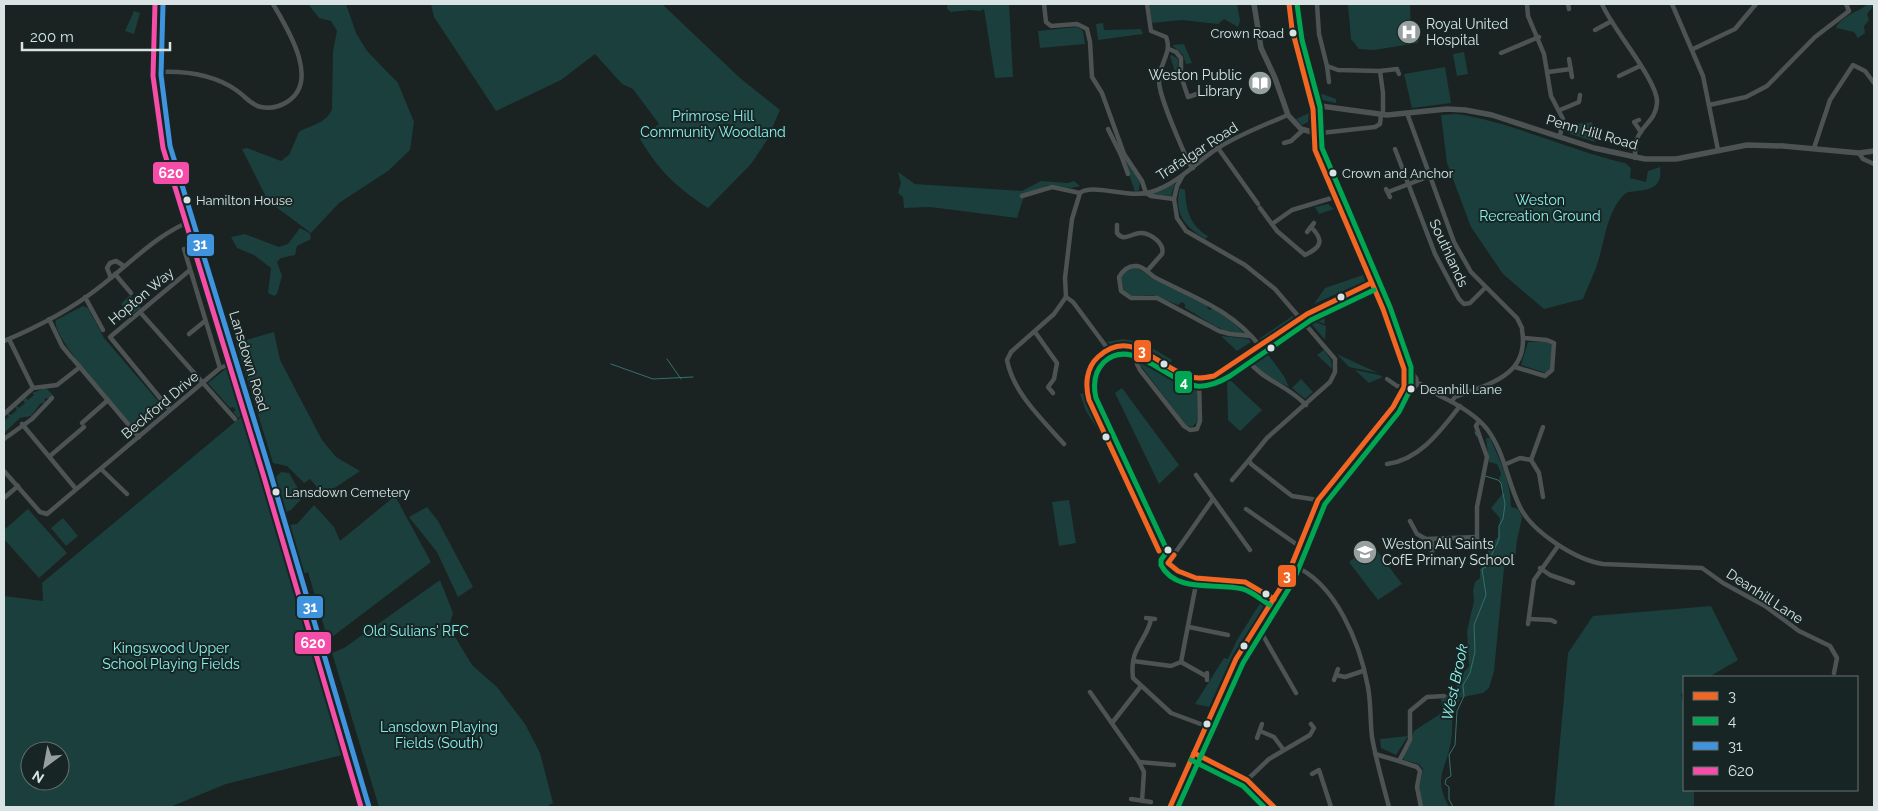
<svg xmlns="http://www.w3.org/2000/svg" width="1878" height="811" font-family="Raleway,sans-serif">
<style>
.green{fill:#1b3f3d;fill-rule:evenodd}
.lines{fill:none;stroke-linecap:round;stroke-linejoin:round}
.stream{stroke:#33706e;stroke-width:1}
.minor{stroke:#4d5252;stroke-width:4.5}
.tertiary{stroke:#4d5252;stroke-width:5.5}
.bus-1-casing{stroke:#172625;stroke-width:9}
.bus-2-casing{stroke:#172625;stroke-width:9}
.bus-3-casing{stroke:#172625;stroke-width:9}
.bus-4-casing{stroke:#172625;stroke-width:9}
.bus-1{stroke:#f26522;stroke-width:5}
.bus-2{stroke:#00a651;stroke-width:5}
.bus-3{stroke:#4094de;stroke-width:5}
.bus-4{stroke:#f54da8;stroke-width:5}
.bus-dot{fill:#dae3e3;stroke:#172625;stroke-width:2}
.labels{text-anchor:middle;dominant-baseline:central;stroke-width:4;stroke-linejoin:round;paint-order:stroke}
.bus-label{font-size:13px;fill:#dae3e3;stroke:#172625;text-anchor:start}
.poi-label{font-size:14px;fill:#dae3e3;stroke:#172625;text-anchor:start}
.park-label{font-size:14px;fill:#89f1ec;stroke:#172625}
.street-label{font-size:14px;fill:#dae3e3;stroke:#172625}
.water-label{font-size:15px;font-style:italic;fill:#90f8f3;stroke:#172625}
.line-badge{stroke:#172625;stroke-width:2}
.badge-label{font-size:14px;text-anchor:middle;font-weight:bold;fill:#fff}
</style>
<rect width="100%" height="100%" fill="#1a2222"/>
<g class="green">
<path d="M308,4H346L356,33L367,51L398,83L414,122L410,150L388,171L339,203L311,233L268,201L242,149L247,148L281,161L289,155L299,132C312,124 326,124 332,109L333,51L337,31L331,21L319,18Z"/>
<path d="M431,4H662L740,78L780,110L767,140L751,164L708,208C677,188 659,171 640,139L659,124L633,89L622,84L595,54L561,80L496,111L434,17Z"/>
<polygon points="947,4 1009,4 1013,77 995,78 984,9 980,11 970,10 951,12 947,9"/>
<polygon points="1149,4 1237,4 1240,21 1238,27 1224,19 1218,24 1182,20 1152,23"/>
<polygon points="1346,4 1410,4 1411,31 1419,40 1418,43 1374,50 1359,49 1351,39 1348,5"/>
<path d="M1868,4L1874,5L1867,14L1869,20L1864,26L1865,33L1858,38L1854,32L1836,28C1841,16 1858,12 1868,4Z"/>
<polygon points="134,11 140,13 134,34 125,31"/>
<polygon points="1103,23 1104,30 1141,29 1143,34 1098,40 1096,24"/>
<polygon points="1077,27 1083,31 1085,44 1040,48 1038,31"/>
<polygon points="1184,44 1192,63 1186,64 1183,55 1172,45"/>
<polygon points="1464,52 1468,74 1457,76 1453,54"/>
<polygon points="1172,55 1178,59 1177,78 1170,56"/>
<polygon points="1445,67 1451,103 1412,108 1404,74"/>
<polygon points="1314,91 1336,99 1336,103 1318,99"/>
<polygon points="1309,113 1308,122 1302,125 1296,119"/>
<path d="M1457,114C1515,123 1568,150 1625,163L1631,168L1630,178L1646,182L1648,171L1660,167C1664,194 1640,189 1626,193C1604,212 1605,250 1593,275C1590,283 1586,291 1583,299L1544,309L1503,274L1471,227L1447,163L1441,115Z"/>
<polygon points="1592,122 1595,142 1570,134 1566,130 1568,125"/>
<polygon points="1123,156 1140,182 1139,190 1135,192"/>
<polygon points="898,172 915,184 1022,191 1041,181 1068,183 1074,181 1080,186 1071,188 1048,185 1028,194 1023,199 1017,218 930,207 904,208 903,197 898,193 901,183"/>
<polygon points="1175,183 1171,196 1152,194"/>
<path d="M1180,188L1185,190C1186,209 1189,225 1208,236L1206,239C1185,228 1173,212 1180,188Z"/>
<polygon points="1328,204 1334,209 1319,214 1315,207"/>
<polygon points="300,228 310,233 311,239 297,246 295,255 281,258 277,262 282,276 277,294 274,296 268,293 271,268 254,255 237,248 231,237 245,234 279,247 288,244"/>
<path d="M1136,267L1155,280L1208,305L1207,308L1210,310L1213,308L1224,314L1245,334C1222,334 1205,319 1185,308V304L1182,302L1178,305L1153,295L1130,296L1123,291L1120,278L1126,270Z"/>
<polygon points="1363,275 1365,281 1314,304 1325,288"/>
<polygon points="1364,289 1371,294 1341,309 1326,309 1324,307"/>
<polygon points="130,295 141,308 131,315 121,304"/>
<path d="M83,306L88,308L104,338L164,408L137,432C124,416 49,335 56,320Z"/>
<polygon points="1323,308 1325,324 1310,319 1310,317"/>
<path d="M1294,315C1291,326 1269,340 1259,339Z"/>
<polygon points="1310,320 1326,326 1325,340 1309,321"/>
<polygon points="274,332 280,360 322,440 336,457 360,471 324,495 310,479 304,483 287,466 273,463 236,343"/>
<polygon points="1221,336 1249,339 1251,342 1237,351"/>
<path d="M1122,339L1142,342L1172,360L1169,364C1150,352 1135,339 1111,345L1107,342Z"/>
<polygon points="1528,342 1548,342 1552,345 1550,369 1546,373 1521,365"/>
<polygon points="1127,348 1134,353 1111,355 1109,352"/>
<polygon points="1324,350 1331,360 1332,369 1317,355"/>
<polygon points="1266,352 1284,376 1289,387 1265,375 1251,362"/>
<polygon points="1145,354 1165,368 1165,372 1140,356"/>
<polygon points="1337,354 1378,373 1349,367"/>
<polygon points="1138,358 1180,384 1197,388 1198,421 1192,427 1186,425 1141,366"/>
<polygon points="1239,362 1245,364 1227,377 1224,373"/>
<polygon points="228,367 243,414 238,418 233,412 236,410 233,407 230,408 208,383"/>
<polygon points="1169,369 1192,379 1196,385 1181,381 1167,373"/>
<polygon points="1355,370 1379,375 1383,377 1369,383"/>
<polygon points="1223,374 1225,378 1203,385 1206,380"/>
<polygon points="1229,379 1262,410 1240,431 1228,420 1227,380"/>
<polygon points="1301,379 1313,392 1305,399 1292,388"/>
<polygon points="46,388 53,395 49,399 46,398 44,400 46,402 40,404 31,416 20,418 4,433 4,421 9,417 7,414 8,413 11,415 17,410 15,407 17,406 19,408 25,403 23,400 26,398 28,400 34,395 32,393"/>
<polygon points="1122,388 1179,465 1159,484 1115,393"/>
<polygon points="1084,393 1104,439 1086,411 1080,394"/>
<path d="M242,416L266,492H272L277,488L275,478L281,472L289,473L303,497L291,510L277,516V525L281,531L288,525L297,524L314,505L334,527L340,541L395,496L431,562L328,640L308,572L296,578L298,587L295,588L346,754L226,784L170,807H4V596L43,601L42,583ZM30,751H60V781H30Z"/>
<path d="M1486,438H1490C1500,461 1511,482 1511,507L1518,509L1522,517C1520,530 1516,539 1516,553L1504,568L1494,671L1489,688L1483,693L1458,698L1460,700C1449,712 1454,726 1451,741C1447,769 1432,776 1449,807H1423L1419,788L1423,769L1419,764L1404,760L1403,757L1414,731L1443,712L1441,699L1446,698V695H1454L1459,678L1469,666L1467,631L1474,601L1473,591L1475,582L1480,578V569L1486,565L1489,556L1487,547L1498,537L1500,518L1491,508L1504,492L1499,480L1501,473L1497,464L1489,462Z"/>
<polygon points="1128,489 1156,551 1169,571 1156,553 1126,490"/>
<polygon points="1069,500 1076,543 1059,546 1052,502"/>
<polygon points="427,507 438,521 473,587 458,597 437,552 409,517"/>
<polygon points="28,509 67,553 39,578 4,539 4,530"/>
<polygon points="63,518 78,536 66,546 51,528"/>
<polygon points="1372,544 1402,584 1378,600 1349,562"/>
<polygon points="440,580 453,613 449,627 472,665 497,687 525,724 540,753 553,803 546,807 379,807 332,653 344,648"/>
<polygon points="1264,597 1266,598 1265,606 1234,653 1209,707 1195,704 1224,658 1228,659 1237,640"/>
<polygon points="1711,606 1738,660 1709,677 1684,677 1684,692 1681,694 1684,709 1684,790 1694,790 1694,807 1554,807 1568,653 1593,616"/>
<polygon points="1408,736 1396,755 1381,748 1380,739"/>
</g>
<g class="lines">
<g class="stream">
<polyline points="667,359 681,379"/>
<polyline points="611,364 653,379 693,377"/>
<polyline points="1475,432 1477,436"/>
<polyline points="1453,807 1449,799 1449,787 1445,784 1446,779 1451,776 1449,755 1455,745 1457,711 1464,696 1463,685 1470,673 1475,652 1474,625 1486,595 1482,569 1486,567 1499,539 1499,526 1503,519 1505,504 1501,483 1498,480 1485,476"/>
</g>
<g class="minor">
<polyline points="1044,4 1046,22 1051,26 1077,24 1087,29 1090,42 1092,77 1102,93 1124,154 1142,181 1146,193"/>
<path d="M1147,4L1151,31L1166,37C1173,53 1158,65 1159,81C1159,98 1181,144 1188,162L1193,168"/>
<polyline points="1317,4 1319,34 1327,66 1338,70 1380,71 1383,93 1383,115"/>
<polyline points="1527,4 1528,16 1544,54 1551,96 1563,119 1560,136"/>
<polyline points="1568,4 1569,9"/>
<path d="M1602,4C1611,27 1659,82 1657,103C1656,120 1642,125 1637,139C1635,145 1635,152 1635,158"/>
<polyline points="1672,4 1703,76 1718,150"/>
<polyline points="1595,30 1610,22"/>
<polyline points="1169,49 1176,52 1181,58 1181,76 1188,97 1197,94"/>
<polyline points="1693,49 1735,29 1756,4"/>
<polyline points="1501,53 1539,37"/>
<polyline points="1569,59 1572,77"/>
<polyline points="1327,66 1329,82"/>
<polyline points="1380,71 1397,69 1399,74"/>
<path d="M160,72C186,71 214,75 236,90C245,96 251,105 261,107C271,109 279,107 287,102C321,81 287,28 273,4"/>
<polyline points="1548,72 1571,69"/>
<polyline points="1619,76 1640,66"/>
<polyline points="1709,105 1746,97 1767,86 1815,37 1849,11 1846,4"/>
<polyline points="1560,110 1579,102 1580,95"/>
<polyline points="1407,113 1454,242 1471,272 1517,318 1522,328"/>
<polyline points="1639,120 1634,122 1641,132"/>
<polyline points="1108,129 1121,155 1124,154"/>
<polyline points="1312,134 1375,127 1380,124 1381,115"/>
<polyline points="1284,143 1291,141 1303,130"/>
<polyline points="1218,148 1258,204"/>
<polyline points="1814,148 1830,100 1853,65 1865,71 1874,83"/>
<polyline points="1395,149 1435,254 1459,299 1464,304 1470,303 1485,288"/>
<polyline points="1859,153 1863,159 1874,164"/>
<polyline points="1121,155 1128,174"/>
<polyline points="1183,175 1177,186 1174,199 1177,218 1186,231 1245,265 1275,289 1335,359 1335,372 1330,382 1267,438 1249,460 1251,464 1292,496 1318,500"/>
<polyline points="1386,189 1390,197"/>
<polyline points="1388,192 1430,176"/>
<polyline points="1146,193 1151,196 1174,199"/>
<polyline points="1022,196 1052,187 1080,193"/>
<path d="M1260,208L1277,231L1305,255C1322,247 1324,240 1311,227"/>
<polyline points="1272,224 1292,210 1335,197"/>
<path d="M1117,225V233C1125,243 1132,232 1142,233C1152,234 1165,244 1162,254L1147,271"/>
<polyline points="1307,232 1314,223"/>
<polyline points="184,249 220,368"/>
<polyline points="115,274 131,293"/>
<polyline points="111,278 107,268 110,263 116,261 124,266"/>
<polyline points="85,297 103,330"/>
<polyline points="140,312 235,419"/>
<polyline points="49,319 62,346 71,357"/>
<polyline points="1035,332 1057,363 1054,379 1048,387 1053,393"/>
<polyline points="189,334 205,321"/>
<path d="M1251,336L1230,334L1219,331L1157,298H1131L1121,291L1119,277C1123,270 1128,265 1137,266C1145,267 1150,275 1156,278C1197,299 1230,309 1260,346"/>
<path d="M4,341C35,328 70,310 97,289C129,265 155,235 193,220"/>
<polyline points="1139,348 1137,364 1140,370 1184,426 1190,430 1197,429 1200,421 1199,379"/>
<path d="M1108,349L1073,302L1066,297L1065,278L1072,219L1080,193C1092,183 1129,199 1151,192C1178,184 1196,162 1218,148C1240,134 1264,125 1288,115"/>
<path d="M1244,356C1262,381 1286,384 1306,405"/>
<polyline points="73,359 139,437"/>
<polyline points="1515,367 1545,376 1552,370 1554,343 1547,340 1524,338"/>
<polyline points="1387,379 1397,386 1404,387"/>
<path d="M1417,383C1426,385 1432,392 1440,396C1457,404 1475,414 1487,429C1505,453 1507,481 1520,507C1532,532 1576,560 1603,564L1702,568L1723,583L1765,606L1799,631L1830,646L1837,658L1834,673"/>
<polyline points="33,388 57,385 80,367"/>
<path d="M1452,401L1455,397C1488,384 1530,376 1522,330"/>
<polyline points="170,410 110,337 190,270"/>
<polyline points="4,414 33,388 9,339"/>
<polyline points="82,423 108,400"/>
<polyline points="22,424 76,489"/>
<polyline points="4,439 32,419 52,398"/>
<path d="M1064,444C1043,420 1013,393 1007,360L1011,352L1054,314L1066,297"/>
<polyline points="50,456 84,427"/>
<polyline points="1531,460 1543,427"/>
<path d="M1387,464C1420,460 1441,430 1460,406"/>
<polyline points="1506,464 1520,458 1531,460 1539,473 1543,497"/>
<polyline points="101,469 127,494"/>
<polyline points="4,471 40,512 47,514 220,368 235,362"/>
<polyline points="1196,475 1250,550"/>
<polyline points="1232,480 1249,460"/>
<polyline points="4,498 18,486"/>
<polyline points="1246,509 1299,546"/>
<polyline points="1410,521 1417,534 1426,539 1477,537 1477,507 1487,457 1476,426 1479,421"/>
<polyline points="1477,537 1478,545"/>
<polyline points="1432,540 1432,555"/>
<polyline points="1168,563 1213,499"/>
<path d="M1292,565C1336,582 1360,644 1368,687C1371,703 1370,720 1372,737C1376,760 1383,784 1389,807"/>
<polyline points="1540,568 1550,575 1573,583"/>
<path d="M1274,599L1245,582L1188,577L1175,569L1159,551L1089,400C1085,385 1086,371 1095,359C1129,315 1171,389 1215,376L1302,317L1371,283"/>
<polyline points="1146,618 1155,619"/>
<path d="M1151,619C1147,641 1129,647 1133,678L1171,713L1206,726"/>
<polyline points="1529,619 1551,620 1555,622"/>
<polyline points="1528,624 1534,580 1558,546"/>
<polyline points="1257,625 1296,693"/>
<polyline points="1189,627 1228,635"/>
<polyline points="1133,661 1171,666 1181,662 1197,579"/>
<polyline points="1181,662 1206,676"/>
<polyline points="1207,673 1207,680"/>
<polyline points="1336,675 1345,677 1363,671"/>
<polyline points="1334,680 1338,669"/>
<polyline points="1090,692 1139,762 1144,772 1142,801"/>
<polyline points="1112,723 1141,686"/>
<polyline points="1260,731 1274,737 1283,749"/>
<polyline points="1257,738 1262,724"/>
<polyline points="1194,753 1247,780 1274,807"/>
<polyline points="1375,754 1399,761 1410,740 1410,711 1427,697 1444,696"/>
<polyline points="1399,761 1417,767 1420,771 1417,787 1421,807"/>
<polyline points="1139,762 1174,765"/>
<polyline points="1312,774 1319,770 1331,807"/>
<polyline points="1247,780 1269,759 1310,735 1314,728 1311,724"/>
<polyline points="1131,799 1151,802"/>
</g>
<g class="tertiary">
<path d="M163,4C158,52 160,99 170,146L270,472L369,807"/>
<polyline points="1254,4 1261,48 1275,78 1288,115 1301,129 1312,132"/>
<path d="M1289,4C1290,39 1305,69 1312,103C1316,118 1310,134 1315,150L1383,309L1404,369L1405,380"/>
<polyline points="1313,105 1387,115 1447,109 1465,110 1492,115 1594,148 1645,159 1676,159 1747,145 1783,146 1859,153 1874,151"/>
<polyline points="1397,401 1407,378"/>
<polyline points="1170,807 1236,659 1286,579 1318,500 1393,407 1416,385 1416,379 1400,357"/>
</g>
<g class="bus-1-casing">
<g id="bus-1">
<path d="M1159,551L1089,400C1085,385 1086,368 1098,357C1134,323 1162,376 1199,378C1203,378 1209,377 1214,376L1307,314L1371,283"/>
<polyline points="1174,555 1168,563 1178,571 1196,578 1245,582 1274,599"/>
<polyline points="1194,753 1247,780 1274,807"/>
<polyline points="1170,807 1236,659 1286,579 1318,500 1393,407 1404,387 1404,369 1383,309 1315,150 1313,109 1292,29 1289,4"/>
</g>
</g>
<g class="bus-2-casing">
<g id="bus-2">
<path d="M1166,548L1096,398C1093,385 1094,372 1104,362C1132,336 1167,382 1197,386C1208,387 1220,382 1230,376L1311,320L1374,290"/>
<path d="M1168,550L1161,560V565C1176,594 1217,582 1243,589C1253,592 1261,600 1270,605"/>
<polyline points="1191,760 1243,786 1264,807"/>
<polyline points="1178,807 1243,663 1293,582 1325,504 1399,412 1411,388 1411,367 1390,307 1322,148 1320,107 1302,40 1297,4"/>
</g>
</g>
<g class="bus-3-casing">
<polyline id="bus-3" points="163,4 161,75 170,146 270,472 369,807"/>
</g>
<g class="bus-4-casing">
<polyline id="bus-4" points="155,4 153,76 163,148 263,474 361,807"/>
</g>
<use href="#bus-1" class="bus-1"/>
<use href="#bus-2" class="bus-2"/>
<use href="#bus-3" class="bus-3"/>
<use href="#bus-4" class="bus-4"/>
</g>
<defs>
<g id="hospital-disc" transform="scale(1.25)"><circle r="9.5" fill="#979f9f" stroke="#172625"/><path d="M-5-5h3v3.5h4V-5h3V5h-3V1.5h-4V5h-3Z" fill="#fff"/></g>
<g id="library-disc" transform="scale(1.25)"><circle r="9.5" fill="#979f9f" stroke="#172625"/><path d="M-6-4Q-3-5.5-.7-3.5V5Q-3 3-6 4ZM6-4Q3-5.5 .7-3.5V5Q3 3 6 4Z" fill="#fff"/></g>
<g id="school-disc" transform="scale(1.25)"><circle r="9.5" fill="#979f9f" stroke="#172625"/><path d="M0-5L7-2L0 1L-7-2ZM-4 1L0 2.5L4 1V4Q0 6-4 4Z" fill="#fff"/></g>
</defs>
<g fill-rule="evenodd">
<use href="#hospital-disc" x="1409" y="32"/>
<use href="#library-disc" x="1260" y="83"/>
<use href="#school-disc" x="1365" y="552"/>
</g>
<g class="bus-dot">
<circle cx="1293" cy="33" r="4.5"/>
<circle cx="1333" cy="173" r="4.5"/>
<circle cx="187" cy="200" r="4.5"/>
<circle cx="1341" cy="297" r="4.5"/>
<circle cx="1271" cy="348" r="4.5"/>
<circle cx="1164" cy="364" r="4.5"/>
<circle cx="1411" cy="389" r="4.5"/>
<circle cx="1106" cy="437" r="4.5"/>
<circle cx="276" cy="492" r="4.5"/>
<circle cx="1168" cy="550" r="4.5"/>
<circle cx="1266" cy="594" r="4.5"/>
<circle cx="1244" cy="646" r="4.5"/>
<circle cx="1207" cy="724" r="4.5"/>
</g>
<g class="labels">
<g class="bus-label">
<text x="1284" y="33" text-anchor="end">Crown Road</text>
<text x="1342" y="173">Crown and Anchor</text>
<text x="196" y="200">Hamilton House</text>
<text x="1420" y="389">Deanhill Lane</text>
<text x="285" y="492">Lansdown Cemetery</text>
</g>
<g class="poi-label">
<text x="1426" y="24">Royal United<tspan x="1426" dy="16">Hospital</tspan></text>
<text x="1242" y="75" text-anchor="end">Weston Public<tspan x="1242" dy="16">Library</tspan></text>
<text x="1382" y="544">Weston All Saints<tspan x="1382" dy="16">CofE Primary School</tspan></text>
</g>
<g class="park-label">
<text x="713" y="116">Primrose Hill<tspan x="713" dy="16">Community Woodland</tspan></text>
<text x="1540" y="200">Weston<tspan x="1540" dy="16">Recreation Ground</tspan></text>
<text x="416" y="631">Old Sulians' RFC</text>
<text x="171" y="648">Kingswood Upper<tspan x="171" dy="16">School Playing Fields</tspan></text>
<text x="439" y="727">Lansdown Playing<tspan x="439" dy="16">Fields (South)</tspan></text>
</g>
<g class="street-label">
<text transform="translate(1592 132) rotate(16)">Penn Hill Road</text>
<text transform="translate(1197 151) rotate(-33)">Trafalgar Road</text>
<text transform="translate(1449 253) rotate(65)">Southlands</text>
<text transform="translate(141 296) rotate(-40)">Hopton Way</text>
<text transform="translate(249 361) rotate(73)">Lansdown Road</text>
<text transform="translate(160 405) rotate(-40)">Beckford Drive</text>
<text transform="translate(1765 596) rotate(33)">Deanhill Lane</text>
</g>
<g class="water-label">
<text transform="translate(1455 682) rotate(-78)">West Brook</text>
</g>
</g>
<g class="line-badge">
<rect x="152" y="161" width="38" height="24" rx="5" fill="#f54da8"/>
<rect x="186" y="233" width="29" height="24" rx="5" fill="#4094de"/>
<rect x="1133" y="339" width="19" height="24" rx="5" fill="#f26522"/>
<rect x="1174" y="370" width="19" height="24" rx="5" fill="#00a651"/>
<rect x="1277" y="564" width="20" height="24" rx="5" fill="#f26522"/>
<rect x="296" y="595" width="28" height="24" rx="5" fill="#4094de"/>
<rect x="294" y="631" width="38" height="24" rx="5" fill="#f54da8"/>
</g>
<g class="badge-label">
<text x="171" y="178">620</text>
<text x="200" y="249">31</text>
<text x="1142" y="356">3</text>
<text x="1184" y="387">4</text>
<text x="1287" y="581">3</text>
<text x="310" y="612">31</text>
<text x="313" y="648">620</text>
</g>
<rect width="1878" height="811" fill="none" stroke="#dae3e3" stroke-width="10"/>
<rect x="1683" y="676" width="175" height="115" fill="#172625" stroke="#657271"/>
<rect x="1693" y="692" width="25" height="8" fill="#f26522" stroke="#657271"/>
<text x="1728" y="701" font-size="15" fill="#dae3e3">3</text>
<rect x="1693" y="717" width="25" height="8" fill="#00a651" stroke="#657271"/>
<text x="1728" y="726" font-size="15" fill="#dae3e3">4</text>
<rect x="1693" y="742" width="25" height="8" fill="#4094de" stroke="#657271"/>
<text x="1728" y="751" font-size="15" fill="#dae3e3">31</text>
<rect x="1693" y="767" width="25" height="8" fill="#f54da8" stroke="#657271"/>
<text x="1728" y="776" font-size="15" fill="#dae3e3">620</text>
<g transform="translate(45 766) rotate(212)"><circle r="24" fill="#172625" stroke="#657271"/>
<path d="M0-4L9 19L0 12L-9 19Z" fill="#979f9f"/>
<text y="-8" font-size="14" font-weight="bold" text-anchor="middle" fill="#dae3e3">N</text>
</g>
<path d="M22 42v8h148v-8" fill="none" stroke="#dae3e3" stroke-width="2.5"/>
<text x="30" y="42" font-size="15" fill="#dae3e3" stroke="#172625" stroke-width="4" paint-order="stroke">200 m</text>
</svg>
